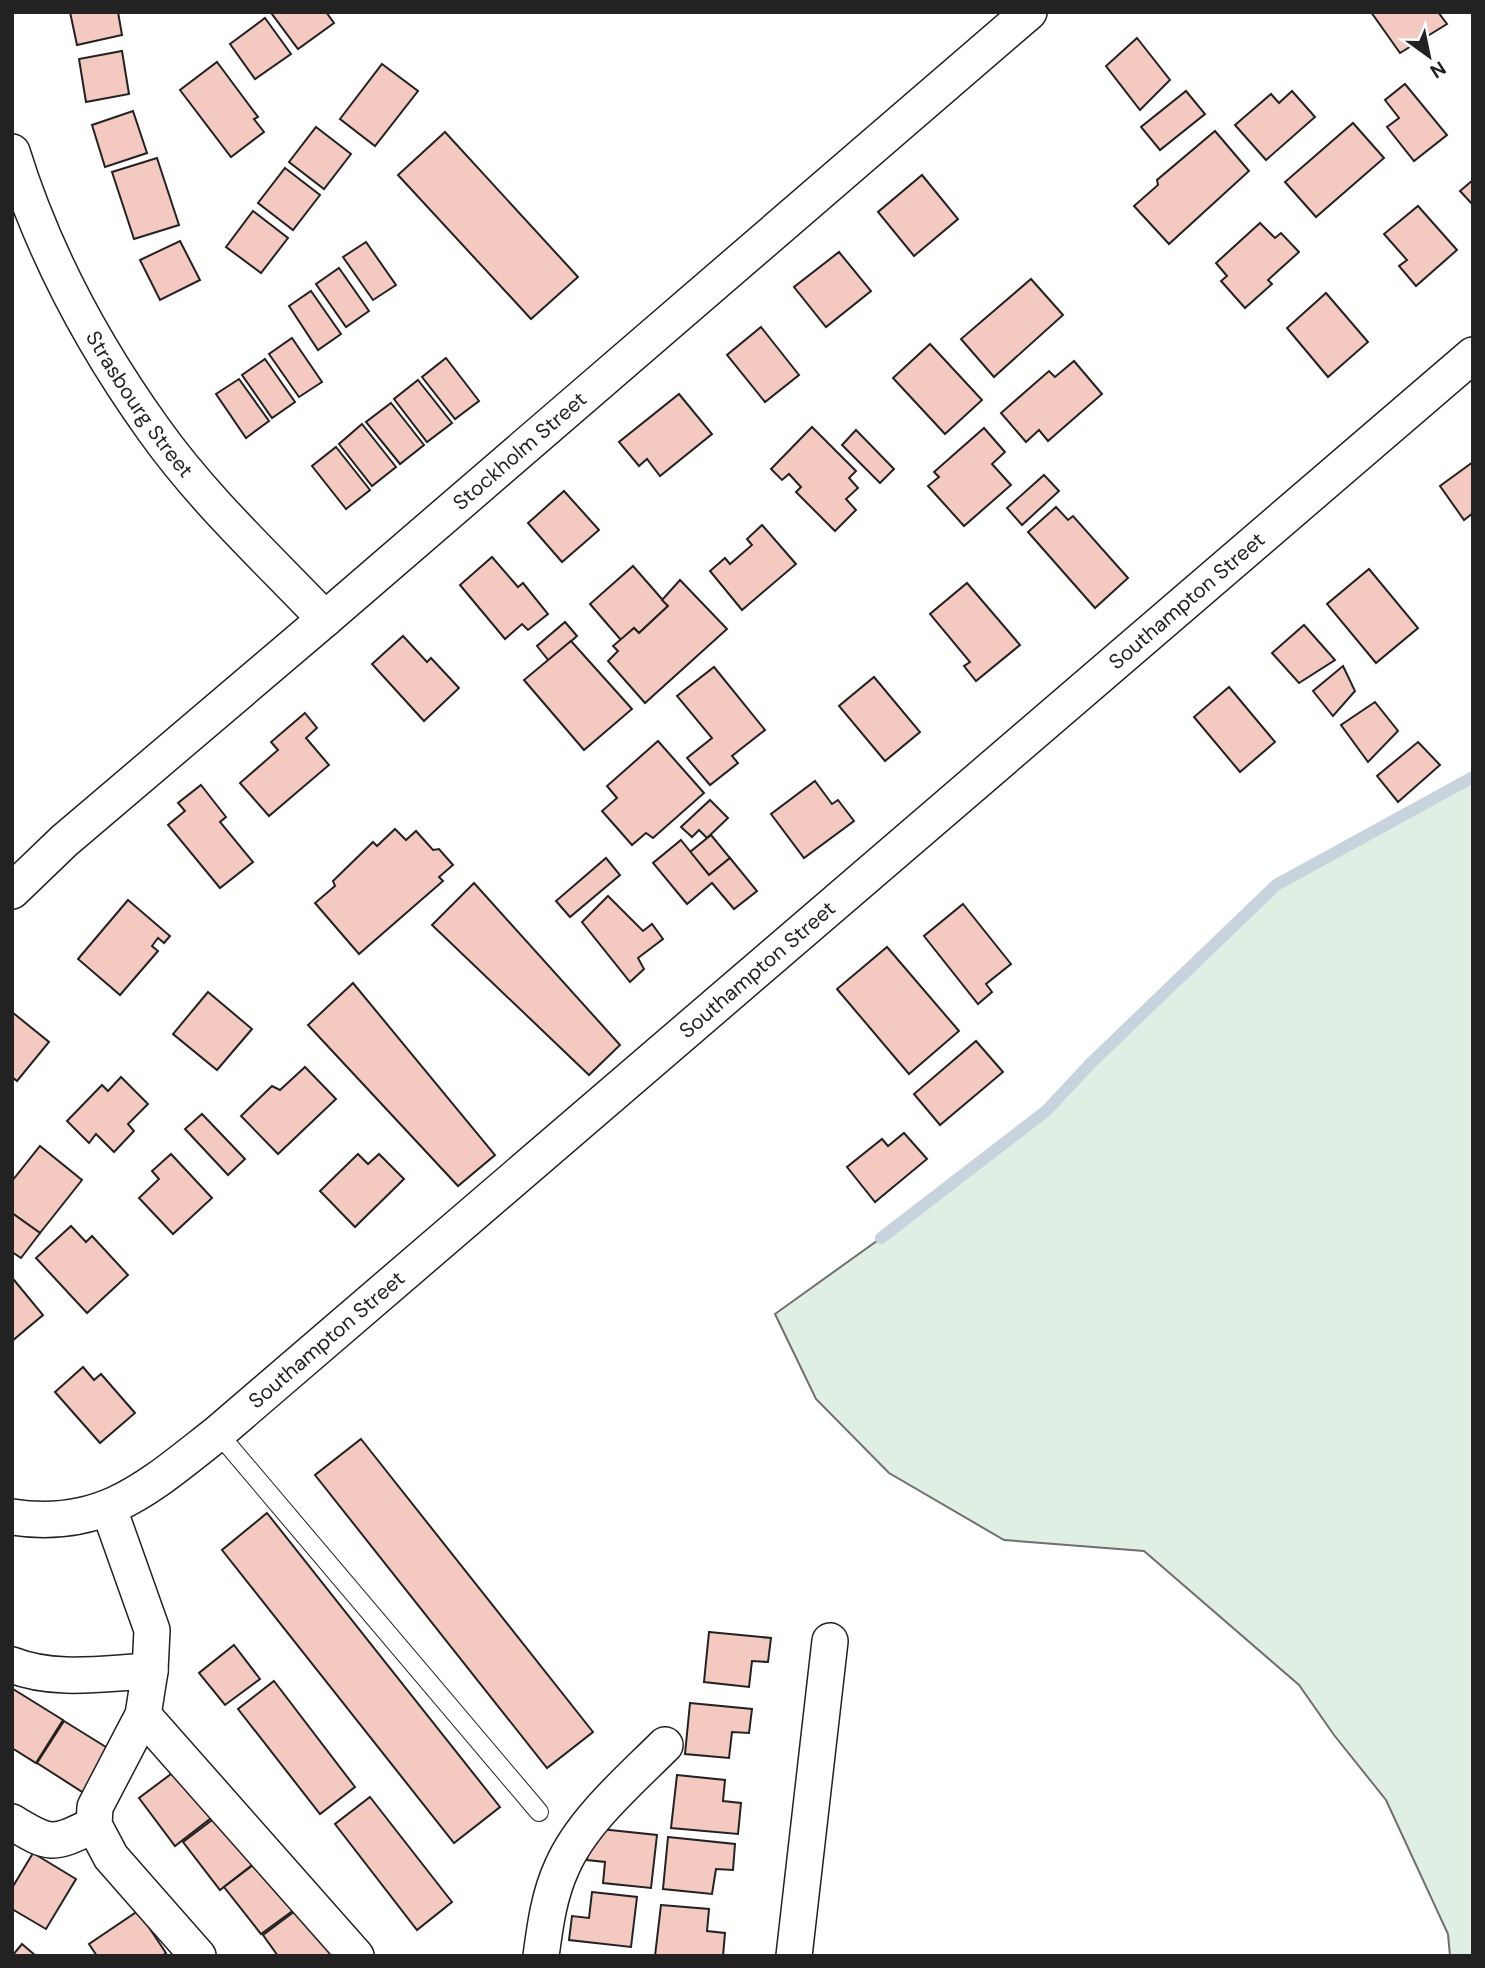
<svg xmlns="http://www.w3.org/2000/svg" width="1485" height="1968" font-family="'DM Sans',sans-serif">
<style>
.green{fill:#e0efe3;stroke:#6f6f6f;stroke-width:2}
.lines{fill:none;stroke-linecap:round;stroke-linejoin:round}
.stream{stroke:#c7d3dd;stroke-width:12}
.building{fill:#f3c9c0;stroke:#222;stroke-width:2}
.lane-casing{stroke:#222;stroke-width:20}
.street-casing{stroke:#222;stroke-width:38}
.lane{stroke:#fff;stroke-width:18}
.street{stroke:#fff;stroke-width:35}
.labels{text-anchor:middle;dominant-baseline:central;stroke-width:5;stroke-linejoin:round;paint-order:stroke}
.street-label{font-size:21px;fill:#222;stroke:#fff}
</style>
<rect width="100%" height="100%" fill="#fff"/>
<polygon class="green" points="1473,777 1473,1956 1450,1956 1448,1934 1386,1800 1334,1735 1299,1685 1144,1551 1004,1540 889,1473 816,1399 775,1314 881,1238 1046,1111 1091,1063 1276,885"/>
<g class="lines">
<polyline class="stream" points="881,1238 1046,1111 1091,1063 1276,885 1473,777"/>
</g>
<g class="building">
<polygon points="70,12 118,12 122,35 77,45"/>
<polygon points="274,12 326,12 334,23 298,49 272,14"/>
<polygon points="1371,12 1438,12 1447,24 1400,53"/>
<polygon points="265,18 291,54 255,79 230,44"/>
<polygon points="1137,38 1170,80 1140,110 1106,66"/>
<polygon points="122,51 129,94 86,102 79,59"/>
<polygon points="217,62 258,117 254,119 264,132 231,157 180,90"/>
<polygon points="382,64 418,91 375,146 340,119"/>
<polygon points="1405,84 1447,135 1414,161 1387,127 1399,118 1385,100"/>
<polygon points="1186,91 1205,114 1160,150 1141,127"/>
<polygon points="1292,91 1315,117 1266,160 1235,125 1271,94 1279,103"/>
<polygon points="133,111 147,153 105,167 92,125"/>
<polygon points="1353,123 1384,158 1316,217 1285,182"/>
<polygon points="316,127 351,154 324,189 289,162"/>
<polygon points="1215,131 1249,171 1169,244 1134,206 1158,185 1157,180"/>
<polygon points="445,132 578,277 531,319 398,175"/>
<polygon points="157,158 179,225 134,239 112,172"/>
<polygon points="285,168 320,195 293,230 258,203"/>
<polygon points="922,175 958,219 914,256 878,212"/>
<polygon points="1473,180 1473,205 1460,191"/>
<polygon points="1418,206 1457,250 1416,286 1399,266 1407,260 1384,234"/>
<polygon points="253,211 288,238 261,273 226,247"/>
<polygon points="1260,223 1275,238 1281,233 1299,252 1268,280 1272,284 1245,308 1221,281 1227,276 1216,263"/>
<polygon points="180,241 200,280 160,300 140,260"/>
<polygon points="366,242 396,285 373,300 343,257"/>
<polygon points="839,252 871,291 826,327 794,287"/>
<polygon points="339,268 369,311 346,327 316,284"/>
<polygon points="1031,279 1063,315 994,377 961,339"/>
<polygon points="311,291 341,334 318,350 289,306"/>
<polygon points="1326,293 1368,342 1328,377 1287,328"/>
<polygon points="761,327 799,375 765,402 727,355"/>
<polygon points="292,338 322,382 299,397 269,354"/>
<polygon points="930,344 982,400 945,434 893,378"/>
<polygon points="446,358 479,401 455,419 422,377"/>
<polygon points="265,359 295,402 272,418 242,375"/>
<polygon points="1074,361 1102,394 1048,441 1039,430 1026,442 1001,413 1049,371 1055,377"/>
<polygon points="239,379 269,421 246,438 216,394"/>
<polygon points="418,380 452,423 427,442 394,399"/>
<polygon points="679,394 712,434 660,476 647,459 639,466 619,442"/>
<polygon points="391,403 424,445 400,464 366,422"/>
<polygon points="362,424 396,467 372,486 339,444"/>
<polygon points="812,427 856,471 849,478 858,488 846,499 856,510 835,531 796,492 801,487 789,474 782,480 771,469"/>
<polygon points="984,428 1005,452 992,464 1011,485 964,526 928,486 939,477 934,472"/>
<polygon points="856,430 894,469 880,483 842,445"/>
<polygon points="336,447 370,490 346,509 312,466"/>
<polygon points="1473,462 1473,513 1464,520 1440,486"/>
<polygon points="1044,475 1059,491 1022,525 1007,508"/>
<polygon points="564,491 599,530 562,562 528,523"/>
<polygon points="1056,507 1068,520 1073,516 1128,578 1095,608 1028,532"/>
<polygon points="762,525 796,564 742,610 710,571 725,558 730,564 752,545 747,539"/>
<polygon points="492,557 518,587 523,583 548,614 528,630 522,624 505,639 460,585"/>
<polygon points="633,566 668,606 639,633 634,628 621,640 590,604"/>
<polygon points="1369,569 1418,628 1376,663 1327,604"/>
<polygon points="680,580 727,629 645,703 608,661 618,651 613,646 634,628 639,633 668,606 662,600"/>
<polygon points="967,583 1020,645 976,681 964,666 970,662 930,614"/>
<polygon points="565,622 577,636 549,661 537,646"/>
<polygon points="1304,625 1335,660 1299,683 1272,653"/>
<polygon points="403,636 427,662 431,658 459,688 424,721 372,664"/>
<polygon points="571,641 632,709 584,750 524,680"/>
<polygon points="1343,666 1355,691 1333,716 1313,691"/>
<polygon points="714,667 765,730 732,756 738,763 710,785 687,758 712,738 677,696"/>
<polygon points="874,677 920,732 885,761 839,706"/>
<polygon points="1229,687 1275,742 1240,772 1194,717"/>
<polygon points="1375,702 1398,731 1368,762 1341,725"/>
<polygon points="305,713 317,728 306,738 329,765 269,816 240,783 278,750 271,742"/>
<polygon points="658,741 704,793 653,838 646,833 632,845 602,811 617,798 607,786"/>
<polygon points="1418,742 1440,765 1398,802 1377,776"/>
<polygon points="815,781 832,804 838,800 854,821 804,858 771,814"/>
<polygon points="201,785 226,817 220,822 253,862 220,888 168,825 185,811 178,803"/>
<polygon points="710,800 728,818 707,838 699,830 692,837 681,827"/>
<polygon points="395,829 406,840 416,831 433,850 439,849 453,865 439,877 443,881 359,954 315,903 335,886 333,881 373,842 377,846"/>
<polygon points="711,835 730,858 709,875 690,852"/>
<polygon points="681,840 709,875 730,858 757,891 734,909 712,883 687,904 653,863"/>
<polygon points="606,858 620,875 570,917 556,901"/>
<polygon points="474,883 620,1045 589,1075 432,925"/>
<polygon points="608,896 643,931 652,924 663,939 638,958 644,969 630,982 582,922"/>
<polygon points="128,900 170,936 164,943 158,938 152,946 158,951 120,995 78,959"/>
<polygon points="963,904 1011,964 986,984 992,992 978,1004 924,936"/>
<polygon points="887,947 959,1031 909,1074 837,989"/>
<polygon points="353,983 495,1155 458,1186 308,1025"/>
<polygon points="208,992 252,1029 217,1070 173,1034"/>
<polygon points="12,1012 49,1042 17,1081 12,1077"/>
<polygon points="976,1041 1003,1072 940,1125 914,1094"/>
<polygon points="305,1067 336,1099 278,1154 241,1116 272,1086 280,1090"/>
<polygon points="121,1077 148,1104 128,1124 134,1131 114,1152 96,1134 89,1143 67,1121 102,1085 108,1091"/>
<polygon points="202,1114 245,1159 228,1175 185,1129"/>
<polygon points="904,1133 927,1159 875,1202 847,1167 882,1139 888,1146"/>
<polygon points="40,1146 82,1180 40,1233 12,1213 12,1181"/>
<polygon points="171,1154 212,1198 173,1234 139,1198 159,1179 152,1171"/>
<polygon points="358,1154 368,1164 379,1154 404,1179 355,1227 320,1191"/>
<polygon points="12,1213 40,1233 21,1258 12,1252"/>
<polygon points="71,1226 86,1242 92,1236 128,1275 87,1313 36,1258"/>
<polygon points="14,1280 43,1315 12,1341 12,1281"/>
<polygon points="83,1367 94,1380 101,1374 135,1413 100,1443 55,1392"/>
<polygon points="361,1439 593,1732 547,1768 315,1475"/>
<polygon points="267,1513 500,1807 454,1843 222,1550"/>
<polygon points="709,1632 771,1638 768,1662 752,1661 749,1687 704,1682"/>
<polygon points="234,1645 260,1679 225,1705 199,1673"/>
<polygon points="274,1681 355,1787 320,1814 238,1709"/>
<polygon points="13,1689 63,1720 36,1763 12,1748"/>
<polygon points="690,1703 752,1709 749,1733 732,1732 729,1758 685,1754"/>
<polygon points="64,1721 114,1752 87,1795 37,1763"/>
<polygon points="179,1768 215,1815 175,1846 139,1798"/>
<polygon points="677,1775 725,1780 723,1801 741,1803 738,1834 671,1828"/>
<polygon points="370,1797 452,1902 417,1930 335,1824"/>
<polygon points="224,1811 260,1859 220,1890 183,1842"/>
<polygon points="591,1828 657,1835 651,1888 603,1883 605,1862 587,1860"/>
<polygon points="668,1837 735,1844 733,1870 716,1869 712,1894 663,1889"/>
<polygon points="33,1853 76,1879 46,1929 12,1909 12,1888"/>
<polygon points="265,1856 302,1904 261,1934 224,1887"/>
<polygon points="592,1892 637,1897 631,1947 569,1940 572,1916 589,1918"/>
<polygon points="303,1905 334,1956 278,1956 263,1935"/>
<polygon points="661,1905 709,1909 707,1931 725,1933 723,1956 655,1956"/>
<polygon points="138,1911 166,1953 162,1956 97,1956 89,1944"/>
<polygon points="22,1944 36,1956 12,1956"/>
</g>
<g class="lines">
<g class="lane-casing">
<polyline id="lane" points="218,1433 539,1812"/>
</g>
<g class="street-casing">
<g id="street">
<path id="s1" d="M12,152C43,252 93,345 154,430C203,499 267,558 325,619"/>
<path id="s2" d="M12,891L64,841L325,619L1029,12"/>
<polyline points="109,1509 152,1630 150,1671 143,1715 95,1807 94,1825 111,1857 198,1956"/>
<path id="s3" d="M12,1517C104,1531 150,1486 218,1433L1473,355"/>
<path d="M12,1665C55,1682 105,1673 150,1671"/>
<polyline points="143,1715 356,1956"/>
<path d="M12,1822C52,1847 54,1844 94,1825"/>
<path d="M541,1956C545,1926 549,1895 562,1867C582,1821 630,1780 665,1745"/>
<polyline points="794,1956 830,1641"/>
</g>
</g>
<use href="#lane" class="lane"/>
<use href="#street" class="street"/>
</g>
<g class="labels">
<g class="street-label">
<text stroke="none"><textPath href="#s1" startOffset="284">Strasbourg Street</textPath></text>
<text stroke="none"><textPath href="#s2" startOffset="672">Stockholm Street</textPath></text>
<text stroke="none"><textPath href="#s3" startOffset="1508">Southampton Street</textPath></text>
<text stroke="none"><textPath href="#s3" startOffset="942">Southampton Street</textPath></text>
<text stroke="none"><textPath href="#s3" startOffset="374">Southampton Street</textPath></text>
</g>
</g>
<rect width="1485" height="1968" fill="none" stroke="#222222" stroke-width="28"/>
<g transform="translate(1429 56) rotate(147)" stroke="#ffffff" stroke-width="5" paint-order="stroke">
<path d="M0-5L12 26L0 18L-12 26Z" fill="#222222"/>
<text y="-10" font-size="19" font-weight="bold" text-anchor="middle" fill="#222222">N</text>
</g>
</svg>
